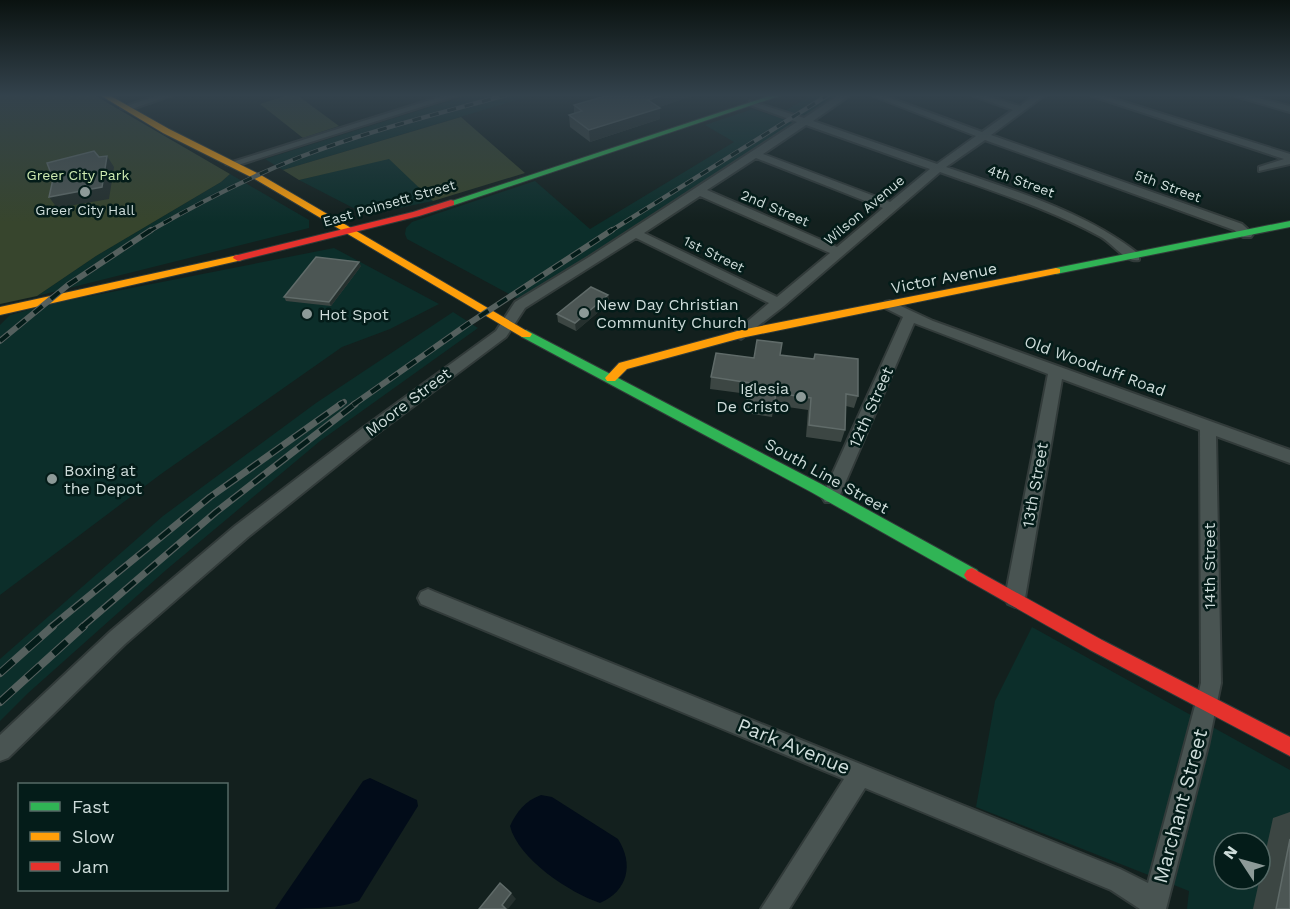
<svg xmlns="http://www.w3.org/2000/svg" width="1290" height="909" font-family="'Work Sans',sans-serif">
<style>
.built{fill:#0c2e2a;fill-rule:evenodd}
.green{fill:#37452d}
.water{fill:#020c19}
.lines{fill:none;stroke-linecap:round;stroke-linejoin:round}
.street-casing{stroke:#323b3a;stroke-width:4}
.fast-casing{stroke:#323b3a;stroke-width:2}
.slow-casing{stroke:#323b3a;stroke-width:2}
.jam-casing{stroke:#323b3a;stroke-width:2}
.street{fill:#495452;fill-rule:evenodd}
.fast{fill:#30b455;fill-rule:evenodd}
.slow{fill:#ff9f0a;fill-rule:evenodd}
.jam{fill:#e5322d;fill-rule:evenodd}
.rail-far3-casing{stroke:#55605e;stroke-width:4.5}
.rail-far2-casing{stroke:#55605e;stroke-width:6}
.rail-far1-casing{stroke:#55605e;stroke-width:7}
.rail-casing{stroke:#55605e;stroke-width:8}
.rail-far3{stroke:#041c19;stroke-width:3;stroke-dasharray:9;stroke-linecap:butt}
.rail-far2{stroke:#041c19;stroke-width:4;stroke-dasharray:11;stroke-linecap:butt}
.rail-far1{stroke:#041c19;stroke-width:4.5;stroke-dasharray:14;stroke-linecap:butt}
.rail{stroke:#041c19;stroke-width:6;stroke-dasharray:18;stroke-linecap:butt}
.wall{fill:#3c4643}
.shaded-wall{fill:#25302e}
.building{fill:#4c5654;stroke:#606b69;stroke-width:1.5}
.poi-dot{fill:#8d9a98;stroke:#041c19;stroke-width:2}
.labels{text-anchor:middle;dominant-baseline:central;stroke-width:5;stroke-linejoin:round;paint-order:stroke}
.far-park-label{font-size:14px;fill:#cdeab0;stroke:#041c19}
.far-street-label{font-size:14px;fill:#cedcda;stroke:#041c19}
.far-poi-label{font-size:14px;fill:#cedcda;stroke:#041c19}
.street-label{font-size:16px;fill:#cedcda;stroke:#041c19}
.poi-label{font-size:16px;fill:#cedcda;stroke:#041c19;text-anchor:start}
.near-street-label{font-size:20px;fill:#cedcda;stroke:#041c19}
</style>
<rect width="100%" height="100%" fill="#13201e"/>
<g class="built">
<polygon points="468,95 533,95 283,170 265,159"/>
<polygon points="811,95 838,95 803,117 785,111"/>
<polygon points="753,109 796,123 520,300 407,239 405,234 406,228 412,222 535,181 590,229 734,142 705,125"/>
<polygon points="389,158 433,201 375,213 363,213 299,180"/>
<polygon points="230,174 309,220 309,228 37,296 96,256 221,182"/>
<polygon points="334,248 439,304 390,329 342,347 161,474 0,595 0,325 10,315 50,304"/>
<polygon points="453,312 478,328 320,441 166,570 27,694 0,721 0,659 163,516 316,403"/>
<path d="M1032,627L1290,770V909H1187L1189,891L976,807L995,701ZM1224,843H1260V879H1224Z"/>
</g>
<g class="green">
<polygon points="0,95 94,95 230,174 221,182 96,256 37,296 0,304"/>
<polygon points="288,95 297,95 339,126 303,138 260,104"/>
<polygon points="461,117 525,173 433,201 389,159 299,180 283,170"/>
</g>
<g class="water">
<path d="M370,778L417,800L418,806L359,901C338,909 299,909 275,909L363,781Z"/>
<path d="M541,795L552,797L618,839C634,864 628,891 600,903C570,893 518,859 510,826C517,811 525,801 541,795Z"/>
</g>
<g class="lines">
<g class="street-casing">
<g id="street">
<polygon points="159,95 172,95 129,110 121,108"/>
<polygon points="446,95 459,95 235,166 226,164"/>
<path d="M839,95H850L813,121L937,164L976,136L871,95H882L982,132L1013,110L971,95H983L1020,106L1035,95H1045L991,135L1242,224L1253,234L1251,237H1243L1234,230L985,140L946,167C1014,191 1082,210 1139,254V260C1126,263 1113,244 1101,237C1050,209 995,192 940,172L784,306L741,339L736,337L734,334L736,331L769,303L636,238L525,308L506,337L375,435L248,537L125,644L8,758L0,761V735L111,631L235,526L364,427L496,331L515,302L589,257L797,122L750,105V101L804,118ZM806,125L930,169L890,202L763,154ZM756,158L883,208L837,247L707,190ZM700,196L830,253L777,297L644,233Z"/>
<polygon points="1089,95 1102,95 1290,154 1290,164 1259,171 1259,167 1284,159"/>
<polygon points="1232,95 1246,95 1290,106 1290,112"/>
<polygon points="890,301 933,321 1290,450 1290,463 1216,436 1221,683 1208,746 1166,909 1140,909 1111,890 865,788 789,909 761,909 844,779 421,604 418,598 421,592 428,589 435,592 1120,869 1148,883 1201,683 1200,430 1062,379 1025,598 1022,604 1015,607 1008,604 1005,598 1048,374 914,323 837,502 825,502 822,497 903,317 885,308 885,302"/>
</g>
</g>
<g class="fast-casing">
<g id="fast">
<polygon points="772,95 782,95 454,205 446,203"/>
<polygon points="1290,221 1290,227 1056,274 1051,271 1056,268"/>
<polygon points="526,330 821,484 977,570 980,575 977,580 972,582 967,580 811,492 522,337 520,334"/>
</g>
</g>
<g class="slow-casing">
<g id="slow">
<polygon points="100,95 109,95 169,129 259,174 532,334 530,337 522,337 253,178 163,133"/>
<polygon points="238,255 243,258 242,260 0,315 0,307"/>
<polygon points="1056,268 1060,269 1060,273 741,338 627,369 615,381 607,381 605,378 619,363 741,330"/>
</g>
</g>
<g class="jam-casing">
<g id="jam">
<polygon points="451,200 454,201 454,205 419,216 238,261 233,258 234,256 413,212"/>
<polygon points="972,568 1102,640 1290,737 1290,756 1090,650 967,580 964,575 967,570"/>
</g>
</g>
<use href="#street" class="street"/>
<use href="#fast" class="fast"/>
<use href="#slow" class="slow"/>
<use href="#jam" class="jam"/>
<g class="rail-far3-casing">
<g id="rail-far3">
<path d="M148,232C197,204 247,178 300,157C367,131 437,114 506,95"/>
<polyline points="609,232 828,95"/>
</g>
</g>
<g class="rail-far2-casing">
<g id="rail-far2">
<polyline points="0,341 68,285 151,230"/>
<polyline points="339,405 344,402"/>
<polyline points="353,405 468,324 612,230"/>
</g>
</g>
<g class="rail-far1-casing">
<g id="rail-far1">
<polyline points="51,627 210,497 341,404"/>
<polyline points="82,627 216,512 355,404"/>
</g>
</g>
<g class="rail-casing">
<g id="rail">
<polyline points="0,673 53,626"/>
<polyline points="0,702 84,626"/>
</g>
</g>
<use href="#rail-far3" class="rail-far3"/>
<use href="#rail-far2" class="rail-far2"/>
<use href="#rail-far1" class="rail-far1"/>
<use href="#rail" class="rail"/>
</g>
<g class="wall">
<polygon points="695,95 659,107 660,119 590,142 570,127 569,115 574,113 574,105"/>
<polygon points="361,266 331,306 286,301 284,297"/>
<polygon points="608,295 609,303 576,331 558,322 557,314"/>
<polygon points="815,354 858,396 854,408 846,406 845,430 841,442 806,437 808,410 774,405 772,417 745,413 748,394 710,389 711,377 780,355 813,359"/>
<polygon points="1290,812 1290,909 1253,909 1273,818"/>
</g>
<g class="shaded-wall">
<polygon points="663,95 695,95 648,111 648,100"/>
<polygon points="660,108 660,119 590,142 589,130"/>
<polygon points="107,156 114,167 109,199 57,208 49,197"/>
<polygon points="359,262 361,266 331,306 329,302"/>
<polygon points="608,295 609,303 576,331 575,323"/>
<polygon points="511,893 516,899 508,909 506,909 502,905"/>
</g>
<g class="building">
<polygon points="609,95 663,95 648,100 660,108 589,130 569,115 582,111 574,105"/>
<polygon points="94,151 99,157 107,156 102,187 49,197 53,179 47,163"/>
<polygon points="316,257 359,262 329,302 284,297"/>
<polygon points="591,287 608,295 575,323 557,314"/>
<polygon points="757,340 782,343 780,355 814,359 815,354 858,359 858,396 846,394 845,430 809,425 811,398 776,393 774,405 747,402 750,383 711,377 716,353 754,358"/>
<polygon points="1290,839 1290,909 1276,909"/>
<polygon points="500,883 511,893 502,905 506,909 479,909"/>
</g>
<linearGradient id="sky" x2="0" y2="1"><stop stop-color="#0a1210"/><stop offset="0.43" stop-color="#33424c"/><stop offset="1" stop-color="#33424c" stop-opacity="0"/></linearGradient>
<rect width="1290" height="222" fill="url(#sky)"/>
<g class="poi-dot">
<circle cx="85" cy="192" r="6"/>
<circle cx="584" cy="313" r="6"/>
<circle cx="307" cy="314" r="6"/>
<circle cx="801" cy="397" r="6"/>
<circle cx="52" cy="479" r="6"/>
</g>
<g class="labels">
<g class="far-park-label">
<text x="78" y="175">Greer City Park</text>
</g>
<g class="far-street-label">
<text transform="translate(1021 181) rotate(20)">4th Street</text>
<text transform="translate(1168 186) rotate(20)">5th Street</text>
<text transform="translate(389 203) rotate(-16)">East Poinsett Street</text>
<text transform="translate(775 208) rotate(23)">2nd Street</text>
<text transform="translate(864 210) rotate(-40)">Wilson Avenue</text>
<text transform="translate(714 254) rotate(26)">1st Street</text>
</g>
<g class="far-poi-label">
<text x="85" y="210">Greer City Hall</text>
</g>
<g class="street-label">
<text transform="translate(944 278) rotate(-11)">Victor Avenue</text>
<text transform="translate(1095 366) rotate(20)">Old Woodruff Road</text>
<text transform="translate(408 402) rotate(-37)">Moore Street</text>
<text transform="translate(871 407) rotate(-66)">12th Street</text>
<text transform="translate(827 476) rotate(29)">South Line Street</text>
<text transform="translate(1035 485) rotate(-80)">13th Street</text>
<text transform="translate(1209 566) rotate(-90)">14th Street</text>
</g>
<g class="poi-label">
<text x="596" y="304">New Day Christian<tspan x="596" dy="18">Community Church</tspan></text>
<text x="319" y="314">Hot Spot</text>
<text x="789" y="388" text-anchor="end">Iglesia<tspan x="789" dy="18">De Cristo</tspan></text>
<text x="64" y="470">Boxing at<tspan x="64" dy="18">the Depot</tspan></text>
</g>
<g class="near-street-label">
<text transform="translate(794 746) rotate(22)">Park Avenue</text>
<text transform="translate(1180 806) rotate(-75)">Marchant Street</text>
</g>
</g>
<rect x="18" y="783" width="210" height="108" fill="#041c19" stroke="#556966" stroke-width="1.5"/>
<rect x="30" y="802" width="30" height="9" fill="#30b455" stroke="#556966" stroke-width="1.5"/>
<text x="72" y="813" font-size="18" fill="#cedcda">Fast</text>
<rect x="30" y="832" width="30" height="9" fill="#ff9f0a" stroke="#556966" stroke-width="1.5"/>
<text x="72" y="843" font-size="18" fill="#cedcda">Slow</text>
<rect x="30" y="862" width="30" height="9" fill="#e5322d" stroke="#556966" stroke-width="1.5"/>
<text x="72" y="873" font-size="18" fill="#cedcda">Jam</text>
<g transform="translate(1242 861) rotate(306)"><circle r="28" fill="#041c19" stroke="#556966" stroke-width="1.5"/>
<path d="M0-4.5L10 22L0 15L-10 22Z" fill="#8d9a98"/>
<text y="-9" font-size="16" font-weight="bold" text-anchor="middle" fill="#cedcda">N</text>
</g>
</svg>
